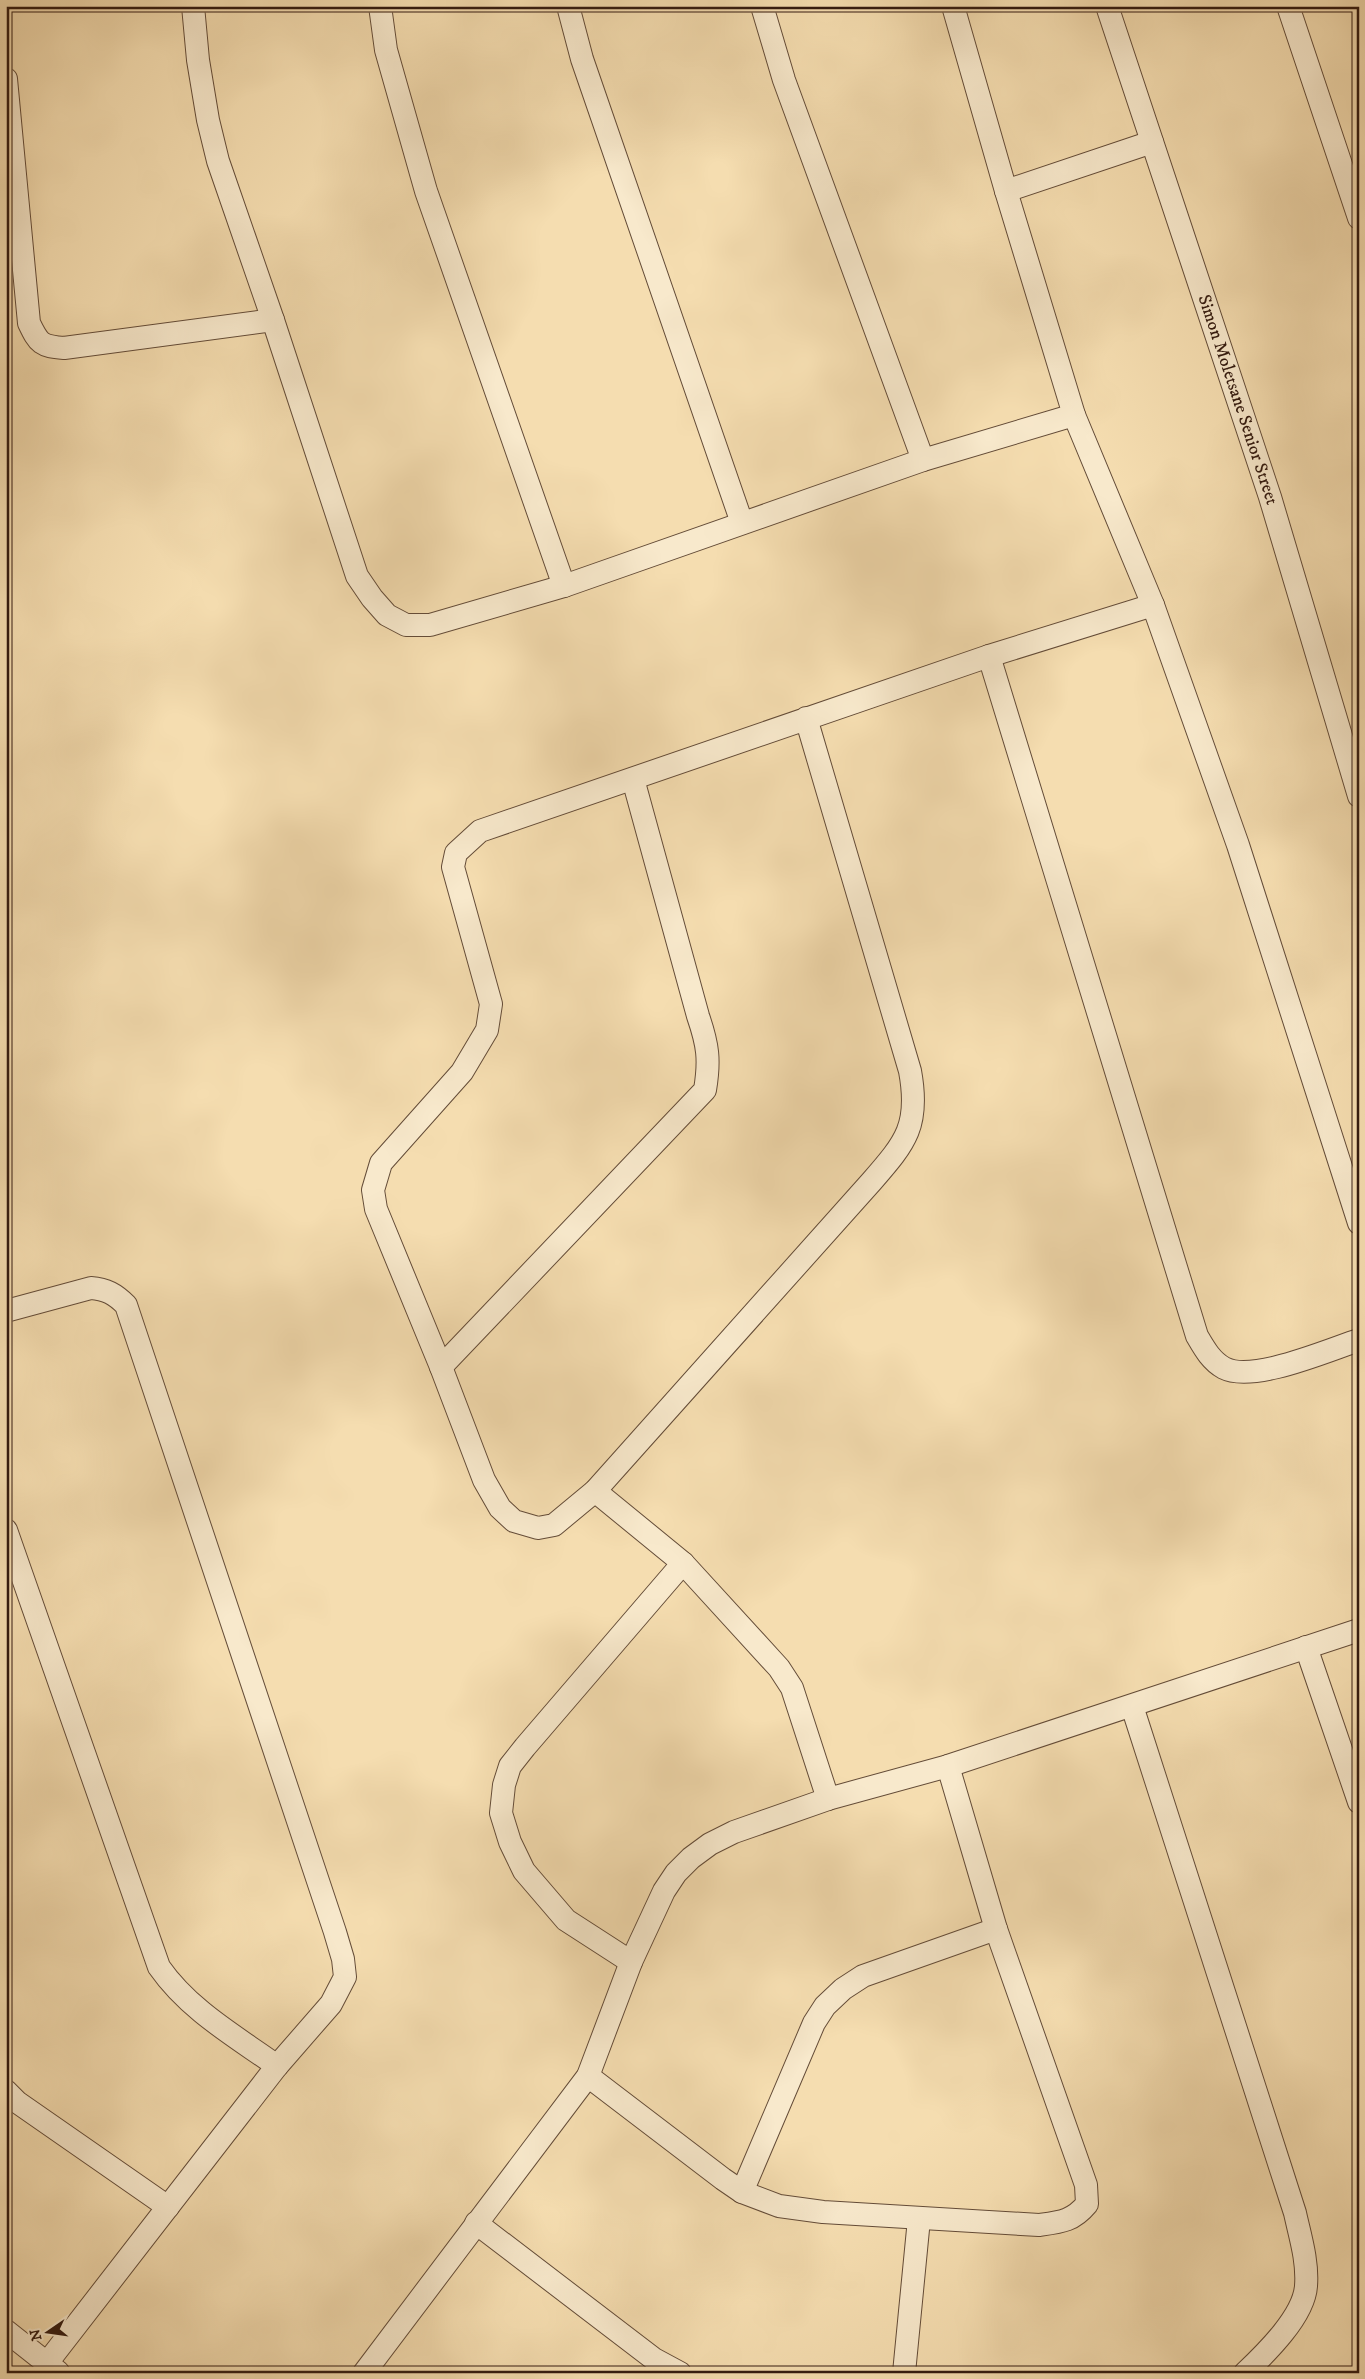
<svg xmlns="http://www.w3.org/2000/svg" width="1365" height="2379" font-family="'IM FELL DW Pica',serif">
<style>
.lines{fill:none;stroke-linecap:round;stroke-linejoin:round}
.minor-casing{stroke:#644c38;stroke-width:24}
.minor{stroke:#f8e9cc;stroke-width:22}
.labels{text-anchor:middle;dominant-baseline:central;stroke-width:4;stroke-linejoin:round;paint-order:stroke}
.street-label{font-size:18px;fill:#341b10;stroke:#f8e9cc}
</style>
<rect width="100%" height="100%" fill="#f5ddb0"/>
<filter id="stains"><feTurbulence type="fractalNoise" baseFrequency=".004" numOctaves="4"/><feColorMatrix values="0 0 0 0 .2 0 0 0 0 .09 0 0 0 0 .02 0 0 0 .5 -.17"/></filter>
<radialGradient id="worn" r=".72"><stop offset=".6" stop-color="#630" stop-opacity="0"/><stop offset="1" stop-color="#630" stop-opacity=".3"/></radialGradient>
<g class="lines">
<g class="minor-casing">
<g id="minor">
<polyline points="193,6 198,60 208,120 218,161 273,320 357,576 372,598 387,615 406,625 430,625 564,586 923,460 1074,415"/>
<polyline points="380,6 386,50 426,191 564,586"/>
<polyline points="568,6 582,59 742,523"/>
<polyline points="762,6 784,80 923,460"/>
<polyline points="953,6 1006,191 1074,415 1153,605 1238,845 1359,1223"/>
<path id="s1" d="M1107,6L1270,497L1359,796"/>
<polyline points="1288,6 1359,218"/>
<path d="M6,79L29,323C39,344 41,346 64,348L273,320"/>
<polyline points="1006,191 1152,142"/>
<path d="M989,656L1197,1336C1204,1348 1211,1361 1224,1368C1253,1383 1328,1350 1359,1340"/>
<path d="M806,718L910,1071C920,1125 906,1142 872,1181L595,1491L554,1525L538,1528L514,1521L500,1508L484,1480L441,1367L376,1209L373,1190L381,1163L462,1072L487,1030L491,1004L453,867L456,853L480,831L989,656L1153,605"/>
<path d="M6,1311L91,1288C106,1289 115,1294 126,1305L335,1932L343,1959L345,1977L331,2004L277,2066L47,2363"/>
<path d="M441,1367L705,1090C710,1060 708,1045 698,1016L633,779"/>
<polyline points="595,1491 683,1563 779,1668 792,1688 828,1799"/>
<path d="M6,1530L159,1967C189,2010 235,2036 277,2066"/>
<polyline points="1306,1647 1359,1802"/>
<path d="M1132,1706L1295,2213C1300,2236 1308,2261 1306,2286C1304,2316 1266,2353 1245,2373"/>
<polyline points="631,1962 566,1920 524,1871 510,1842 501,1813 504,1785 510,1766 525,1747 683,1563"/>
<path d="M588,2076L723,2179L742,2192L779,2206L823,2212L1039,2225C1061,2222 1073,2221 1087,2204L1086,2185L996,1929L948,1766"/>
<polyline points="6,2091 17,2102 168,2207"/>
<polyline points="742,2192 814,2023 825,2006 843,1989 863,1976 996,1929"/>
<polyline points="476,2223 654,2359 680,2373"/>
<polyline points="6,2331 58,2372"/>
<polyline points="364,2373 588,2076 631,1962 664,1891 676,1873 691,1858 710,1844 734,1832 828,1799 948,1766 1359,1630"/>
<polyline points="904,2373 919,2219"/>
</g>
</g>
<use href="#minor" class="minor"/>
</g>
<g class="labels">
<g class="street-label">
<text stroke="none"><textPath href="#s1" startOffset="415">Simon Moletsane Senior Street</textPath></text>
</g>
</g>
<rect width="1365" height="2379" fill="none" stroke="#f5ddb0" stroke-width="25"/>
<rect x="8" y="8" width="1350" height="2364" fill="none" stroke="#341b10" stroke-width="2.5"/>
<rect x="12" y="12" width="1340" height="2354" fill="none" stroke="#341b10"/>
<g transform="translate(48 2332) rotate(257)" stroke="#f8e9cc" stroke-width="4" paint-order="stroke">
<path d="M0-4L9 19L0 12L-9 19Z" fill="#341b10"/>
<text y="-8" font-size="14" font-weight="bold" text-anchor="middle" fill="#341b10">N</text>
</g>
<rect width="100%" height="100%" filter="url(#stains)"/>
<rect width="100%" height="100%" fill="url(#worn)"/>
</svg>
